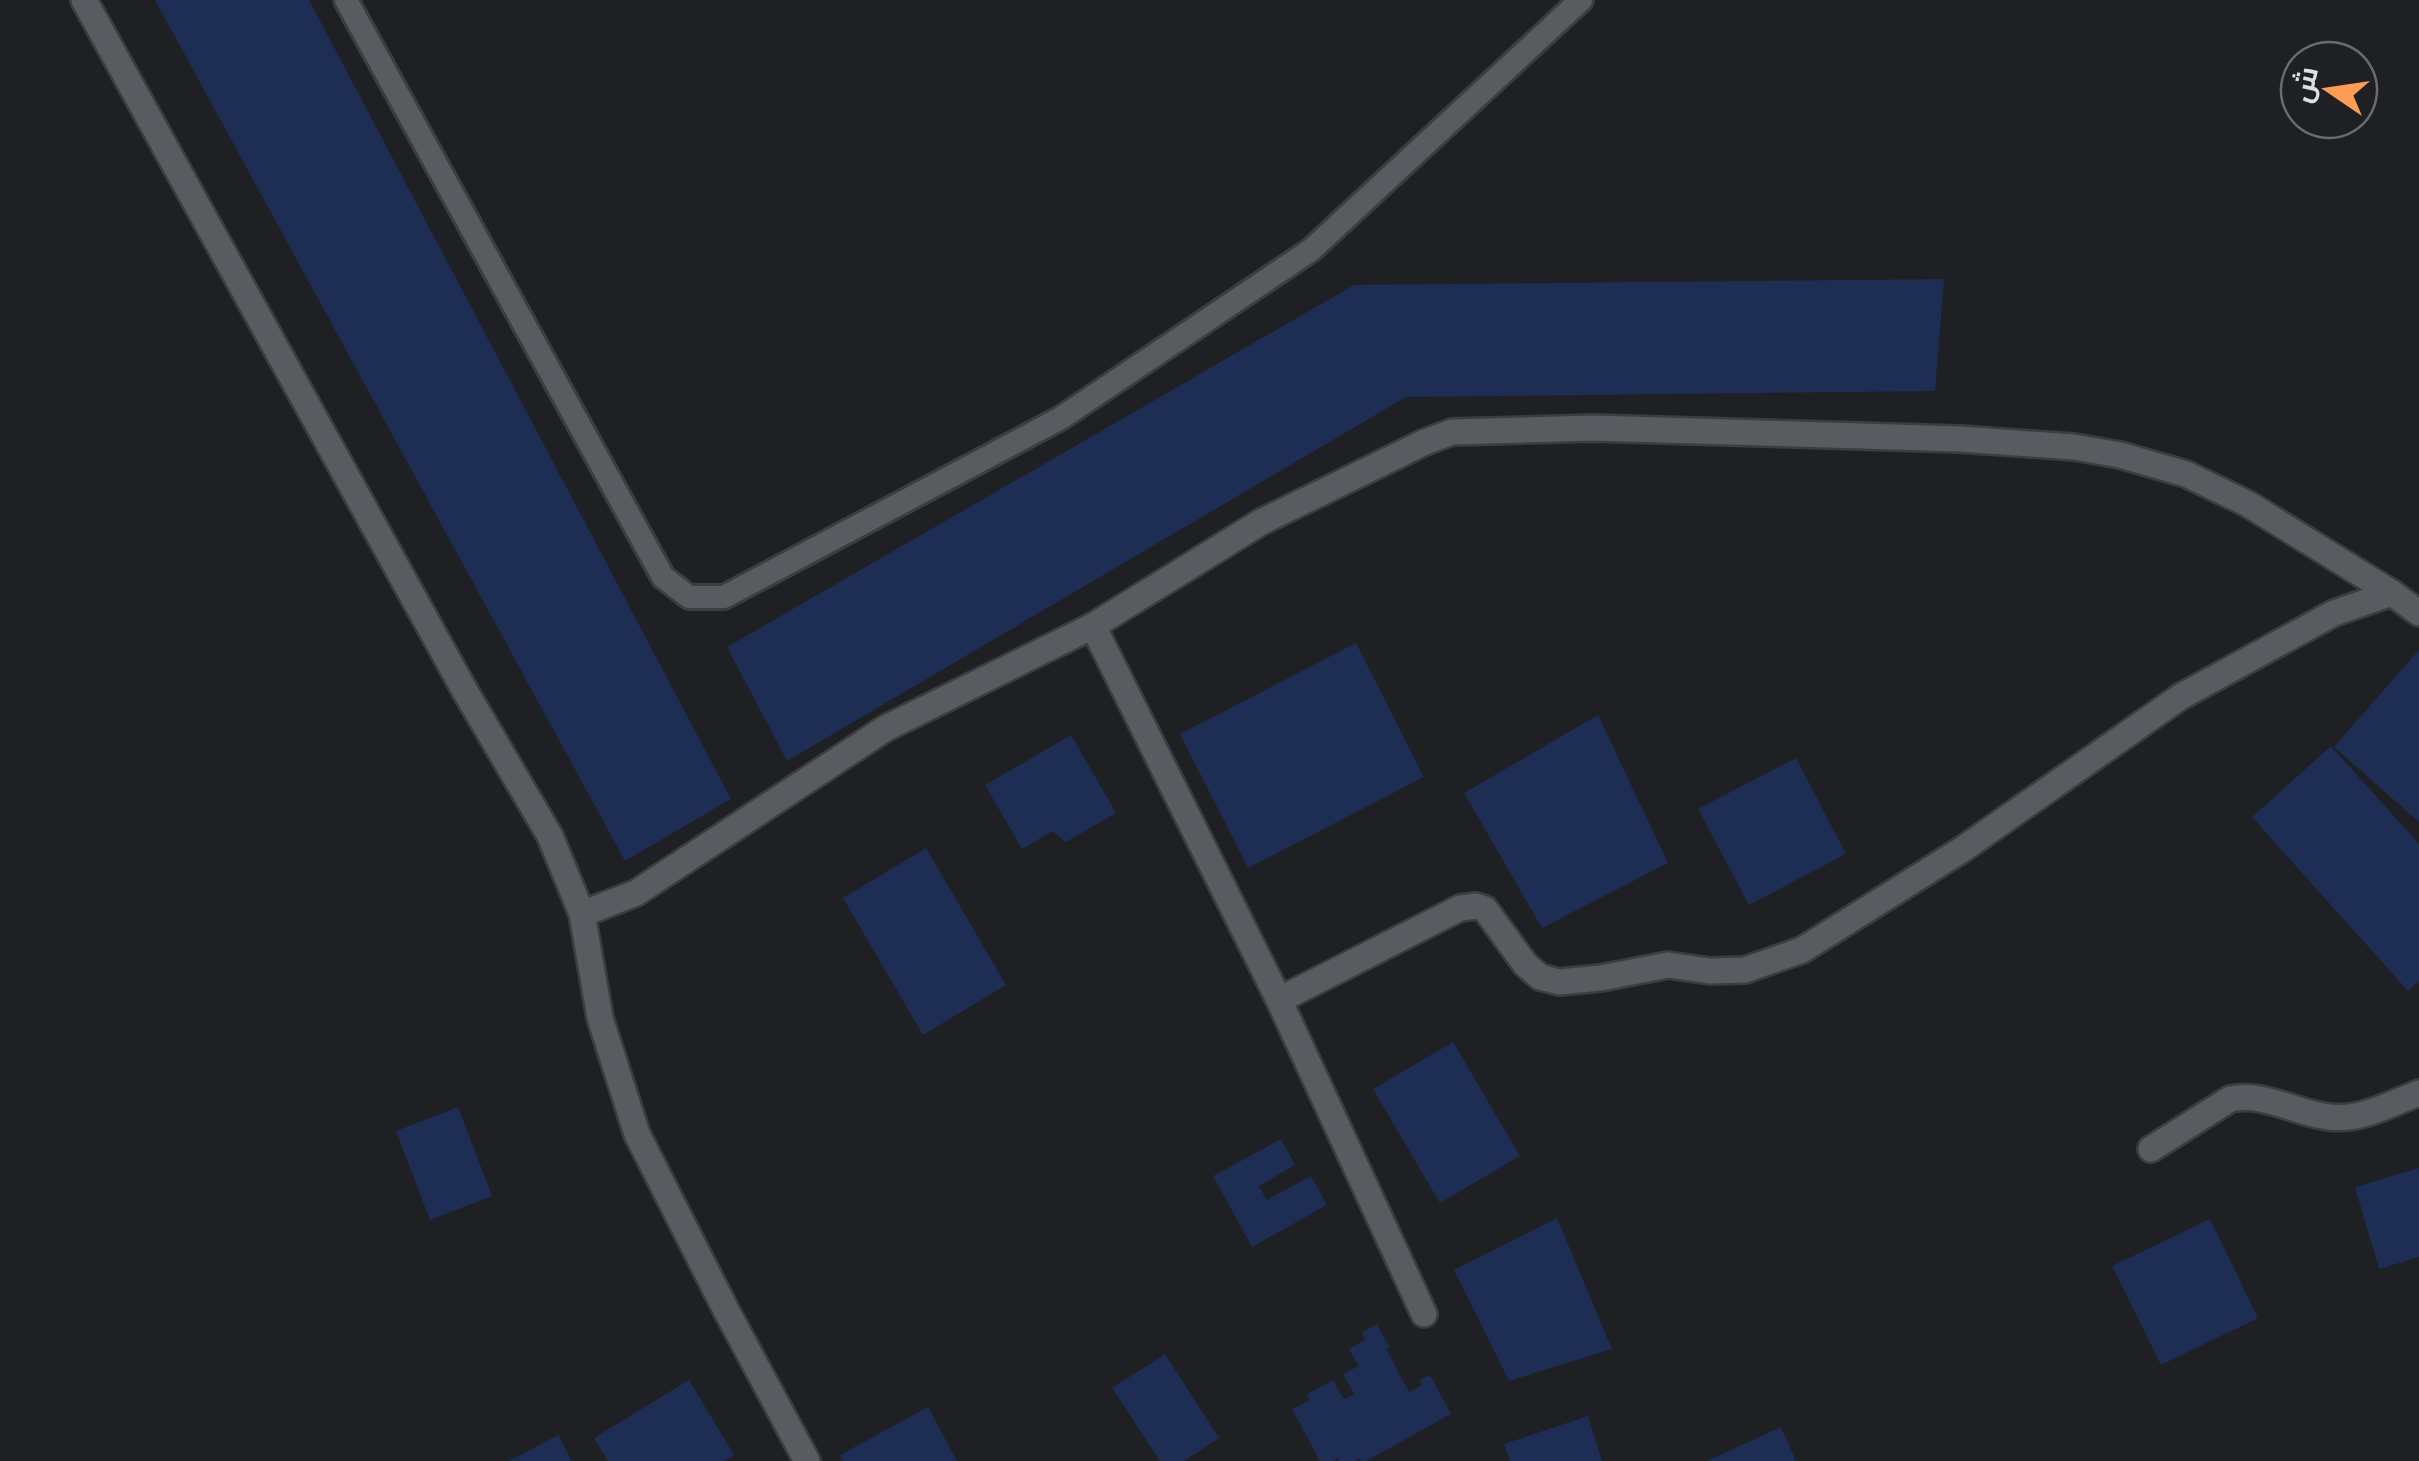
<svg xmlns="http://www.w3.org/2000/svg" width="2419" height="1461" font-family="'Zilla Slab',Cairo,serif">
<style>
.building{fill:#1e2d53}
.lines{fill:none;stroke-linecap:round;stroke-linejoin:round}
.service-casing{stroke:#3b3d40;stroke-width:28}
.minor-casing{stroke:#3b3d40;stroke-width:30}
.service{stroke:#595b60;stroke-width:22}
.minor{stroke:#595b60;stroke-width:25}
</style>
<rect width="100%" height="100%" fill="#1e2024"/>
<g class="building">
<polygon points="155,0 309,0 731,799 625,861"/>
<polygon points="1944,279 1935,391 1406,397 787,761 727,647 1354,285"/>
<polygon points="1356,643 1424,777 1248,868 1180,734"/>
<polygon points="2419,650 2419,822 2334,747"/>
<polygon points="1598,715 1668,863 1542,928 1464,793"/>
<polygon points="1071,735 1116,813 1066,842 1053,831 1022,849 985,785"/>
<polygon points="2331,746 2419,844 2419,981 2408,991 2252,817"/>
<polygon points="1796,758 1846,854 1749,905 1698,809"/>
<polygon points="926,848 1006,985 923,1035 843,898"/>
<polygon points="1453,1042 1520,1156 1440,1203 1373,1089"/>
<polygon points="458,1107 492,1196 430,1220 396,1131"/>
<polygon points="1281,1139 1295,1165 1259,1186 1267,1200 1311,1176 1327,1205 1252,1247 1213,1176"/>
<polygon points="2419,1168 2419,1257 2379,1269 2355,1187"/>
<polygon points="1557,1218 1612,1349 1509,1381 1454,1270"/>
<polygon points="2210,1219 2258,1318 2161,1365 2112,1266"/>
<polygon points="1377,1324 1390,1348 1386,1349 1409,1392 1422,1385 1419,1380 1430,1375 1451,1414 1366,1461 1361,1461 1360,1458 1355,1461 1339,1461 1337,1458 1333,1461 1320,1461 1292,1409 1310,1400 1307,1394 1333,1380 1344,1399 1354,1394 1343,1374 1359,1366 1349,1349 1365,1340 1362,1333"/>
<polygon points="1165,1354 1219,1438 1184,1461 1160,1461 1112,1388"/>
<polygon points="689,1380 734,1455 724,1461 608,1461 594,1438"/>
<polygon points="928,1407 957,1461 843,1461 840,1455"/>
<polygon points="1588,1416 1602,1461 1510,1461 1504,1444"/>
<polygon points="1781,1427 1796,1461 1707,1461"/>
<polygon points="558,1435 572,1461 509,1461"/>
</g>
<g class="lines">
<g class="service-casing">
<polyline id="service" points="346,0 663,577 689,597 724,597 1061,418 1311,250 1581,0"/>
</g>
<g class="minor-casing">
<g id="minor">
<polyline points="84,0 465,691 550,836 582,914 600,1018 637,1134 726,1310 807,1461"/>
<polyline points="1093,626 1279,1000 1460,908 1476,906 1485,909 1525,964 1540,977 1559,982 1601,978 1668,965 1710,971 1745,970 1802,950 1963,849 2180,697 2334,613 2392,593"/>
<polyline points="582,914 636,893 886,728 1093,626 1261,522 1425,442 1452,432 1593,428 1960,439 2074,447 2120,455 2186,474 2248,504 2392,593 2419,613"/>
<polyline points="1279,1000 1424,1314"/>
<path d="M2151,1149L2230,1099C2265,1092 2295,1113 2329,1117C2361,1121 2390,1104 2419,1093"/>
</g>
</g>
<use href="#service" class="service"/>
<use href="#minor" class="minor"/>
</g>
<g transform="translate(2329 90) rotate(283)"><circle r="48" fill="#1e2024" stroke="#6a6c6f" stroke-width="2.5"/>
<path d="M0-8L18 38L0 25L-18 38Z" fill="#fc9d53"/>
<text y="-15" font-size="28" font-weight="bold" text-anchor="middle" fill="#dcdee0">ش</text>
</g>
</svg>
